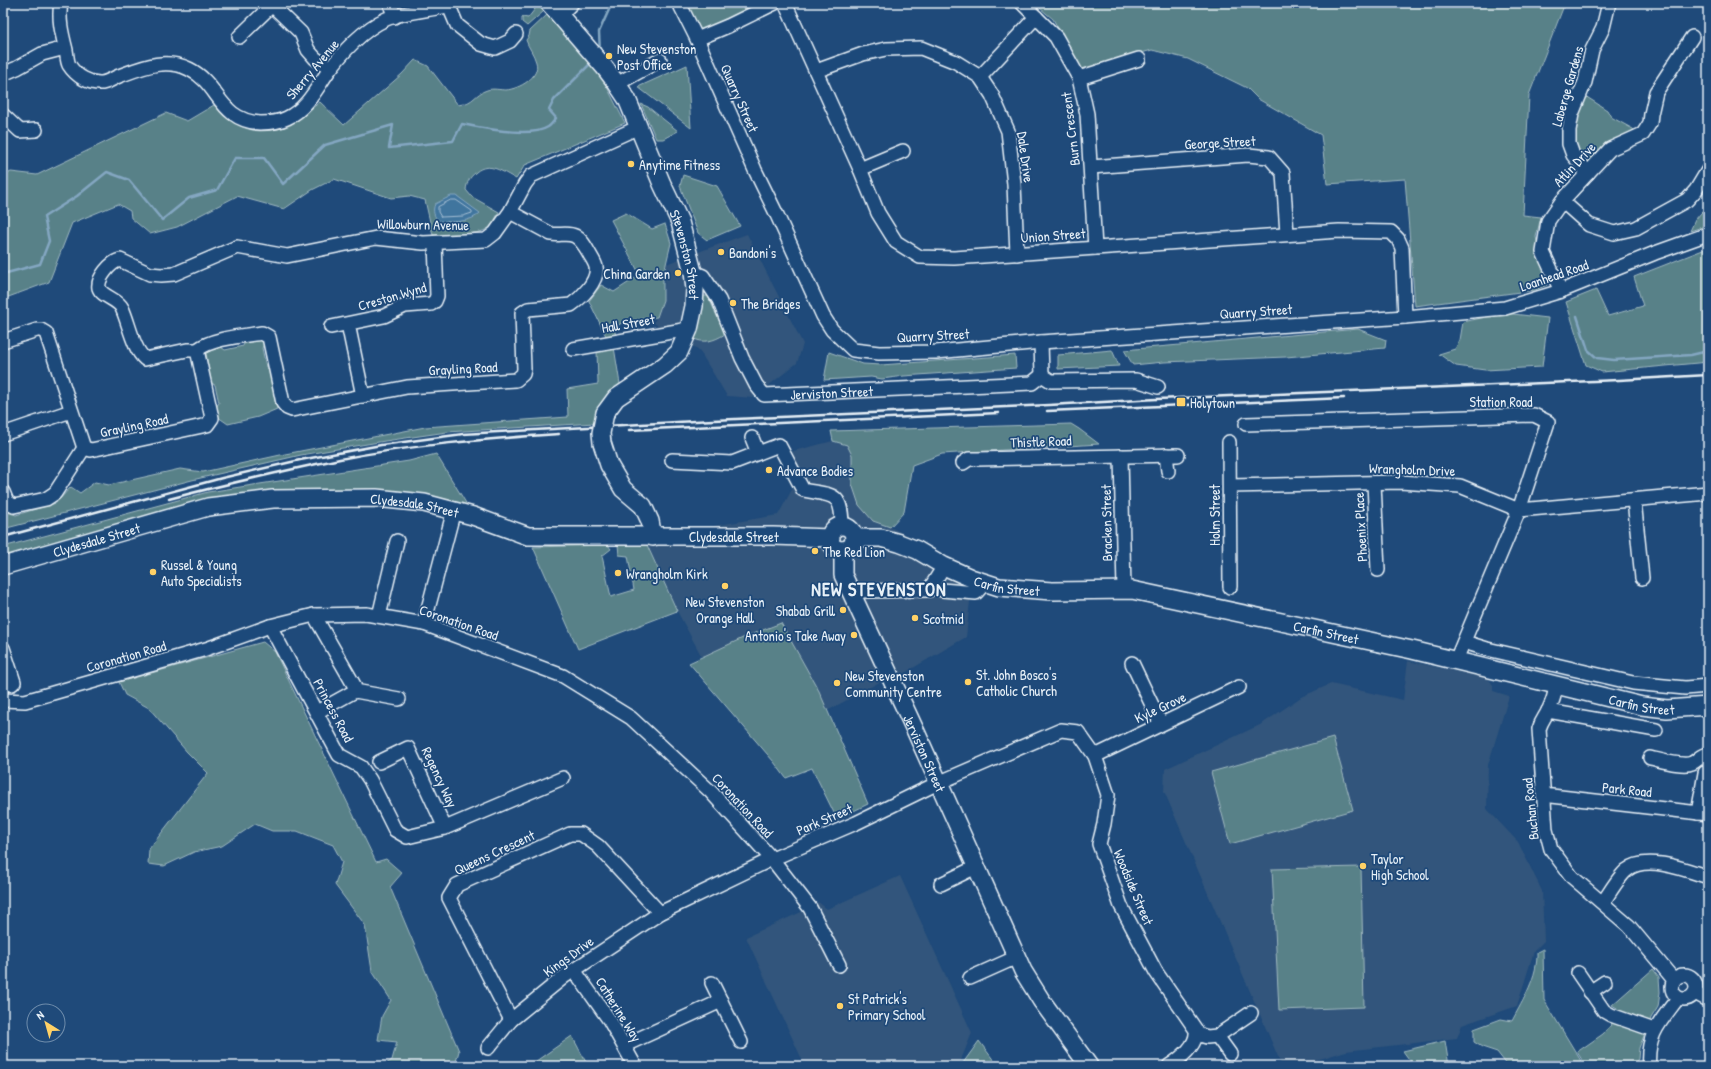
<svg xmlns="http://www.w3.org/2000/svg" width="1711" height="1069" font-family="'Patrick Hand',sans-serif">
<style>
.built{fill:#32557b}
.green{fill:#588188;stroke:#a0b9c0}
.water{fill:#41759e;stroke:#84a7c2}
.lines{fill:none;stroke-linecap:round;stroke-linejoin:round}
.shore{stroke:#a5bfd4;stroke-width:1}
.stream{stroke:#84a7c2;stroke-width:2.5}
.minor-casing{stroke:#e8f1f8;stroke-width:16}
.major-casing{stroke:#e8f1f8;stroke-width:20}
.minor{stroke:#1f4a7a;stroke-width:13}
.major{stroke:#1f4a7a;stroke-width:17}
.rail{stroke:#e8f1f8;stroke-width:2.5}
.major-bridge-casing{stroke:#e8f1f8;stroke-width:20;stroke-linecap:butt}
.major-bridge{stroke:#1f4a7a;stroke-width:17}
.poi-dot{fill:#ffd166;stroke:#1f4a7a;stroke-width:1.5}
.labels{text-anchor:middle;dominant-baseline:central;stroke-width:3.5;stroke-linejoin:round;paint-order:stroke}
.poi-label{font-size:14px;fill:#e8f1f8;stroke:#1f4a7a;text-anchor:start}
.street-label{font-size:14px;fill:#e8f1f8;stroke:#1f4a7a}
.district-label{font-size:18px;font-weight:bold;letter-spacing:1px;fill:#e8f1f8;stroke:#1f4a7a}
</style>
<rect width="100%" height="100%" fill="#1f4a7a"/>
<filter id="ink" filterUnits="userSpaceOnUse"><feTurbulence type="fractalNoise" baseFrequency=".025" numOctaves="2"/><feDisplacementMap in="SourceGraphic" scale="8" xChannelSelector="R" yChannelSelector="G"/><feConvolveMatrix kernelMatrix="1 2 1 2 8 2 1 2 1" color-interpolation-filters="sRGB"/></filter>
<g filter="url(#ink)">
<g class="built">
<polygon points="747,234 803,344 797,363 753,398 727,396 699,350 654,323 663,300 666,264"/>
<polygon points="833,441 847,445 852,455 852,484 873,521 890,527 929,546 973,574 966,637 901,675 885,679 827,711 819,691 781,623 702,657 677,611 647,545 649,537 778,515 794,486 778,455"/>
<polygon points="1408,661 1488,678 1493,685 1493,691 1509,696 1488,765 1487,809 1518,842 1542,891 1544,941 1534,951 1517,1006 1462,1025 1457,1038 1346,1051 1297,1066 1282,1066 1164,791 1165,769 1262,724 1301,697 1331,684 1403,700"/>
<polygon points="900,876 972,1033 960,1062 962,1066 805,1066 746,937 810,908 818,902 827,909"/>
</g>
<g class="green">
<polygon points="530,3 535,3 544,11 527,26 522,22 522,17 528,18 535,9"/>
<polygon points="686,3 762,3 700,31"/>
<polygon points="1034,3 1565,3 1529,95 1523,215 1541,217 1536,237 1547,285 1535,290 1415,306 1405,179 1327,184 1321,135 1258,99 1247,88 1188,59 1152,50 1081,70 1053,19"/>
<path d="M548,14L599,71L625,123L525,165L516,179C503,172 489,161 476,172C469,178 467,182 466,190L472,197L499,212C497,216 494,222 491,226C481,237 448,234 433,235L425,200L409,196L391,198L334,179L312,190L284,209L237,196L177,227L150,234L131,218L130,211L118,204L72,223L49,282L3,299V176L11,172L37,175L166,113L187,121L214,105C219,110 224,116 230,120C264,144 292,124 320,102L344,125L402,74L415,60L428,66L458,105C475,103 474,94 487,90C493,88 500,90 506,90C519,89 541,77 536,62C534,54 528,47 526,40L529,36L530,31Z"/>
<polygon points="687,65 691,128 638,87"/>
<polygon points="1582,94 1607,110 1611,117 1633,129 1638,135 1588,170 1575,154 1574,115"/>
<polygon points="641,104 648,107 678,131 663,139 656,139"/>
<polygon points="683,175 717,186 740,226 707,240 698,233 680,186"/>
<polygon points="1708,205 1708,225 1690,231 1695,220"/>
<polygon points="626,213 652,229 665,224 671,243 663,277 663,300 657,317 623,322 614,328 616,336 607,338 589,301 601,285 614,292 640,275 611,220"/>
<polygon points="1708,248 1708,362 1602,372 1586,365 1566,302 1596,290 1608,316 1643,306 1634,277"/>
<path d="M703,296H708L725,334C714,341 704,344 692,338Z"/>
<polygon points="1504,313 1548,318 1542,367 1485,370 1456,366 1439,354 1455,349 1460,340 1463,322"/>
<polygon points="1358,329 1386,340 1385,348 1286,357 1164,362 1133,365 1124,350"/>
<polygon points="257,340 262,341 264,344 262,348 266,367 270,370 277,409 258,417 228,424 218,417 216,407 219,403 215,385 211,383 206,353 210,349 221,347 225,350 243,346 245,342"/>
<polygon points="614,347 620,384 612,392 595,423 447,432 385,441 301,455 192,480 3,529 3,515 7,512 16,515 56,503 71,487 80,493 95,482 109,485 180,469 203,472 285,454 425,427 568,417 567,389 598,384 597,350"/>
<polygon points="1112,350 1119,366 1058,369 1058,355"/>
<polygon points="829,352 863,364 881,365 1015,355 1016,368 904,376 882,379 871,377 824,380"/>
<polygon points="1071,424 1079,429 1099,444 942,454 912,465 904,512 890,527 873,521 859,505 852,484 852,455 847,445 833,441 831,431"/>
<polygon points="436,454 469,508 436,499 367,489 245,496 3,560 3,547 208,492 409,461"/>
<polygon points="608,545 611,549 602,556 611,597 634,590 628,556 619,555 618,545 647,545 677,611 578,649 533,547"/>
<polygon points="781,623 819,691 868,804 837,819 812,768 786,778 774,762 689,663 745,637"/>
<polygon points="263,642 275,652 376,862 386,859 402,873 390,887 459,1051 455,1065 453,1066 383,1066 392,1060 397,1042 378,1040 382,1016 391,1000 372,971 365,925 335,885 342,862 333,845 297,831 272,831 255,824 222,846 194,852 164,866 148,864 149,849 208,773 187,752 149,708 125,695 119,682"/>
<polygon points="1333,738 1353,810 1230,844 1211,772"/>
<polygon points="1361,867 1364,1007 1279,1010 1272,869"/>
<path d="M1543,949L1544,1000L1584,1066H1508L1497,1052L1482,1047L1474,1042V1029L1501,1019L1512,1021C1523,1000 1538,976 1537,952Z"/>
<polygon points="1653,969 1659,977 1660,992 1658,1007 1651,1018 1639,1048 1638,1059 1635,1063 1635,1066 1586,1066 1577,1052 1603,1034 1611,1025 1617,1008 1612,1005"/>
<polygon points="572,1036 588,1066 529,1066"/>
<polygon points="979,1041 998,1066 964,1066 963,1063"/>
<polygon points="1445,1041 1449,1066 1414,1066 1403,1051"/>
</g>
<path class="water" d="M451,196H457L480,213C472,222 451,223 439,221C434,217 432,211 435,204Z"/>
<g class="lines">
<polygon class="shore" points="451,200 456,200 472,211 472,213 463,216 441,217 438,212 438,207"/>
<g class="stream">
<polyline points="600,53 599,32 612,3"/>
<path d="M3,274L40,264L49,241L44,217L77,196L107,172L129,180L162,220L189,198L217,190L235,158H264L283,184L325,145L393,125L389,148L453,141L462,124C481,128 531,138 548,127C551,125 554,121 556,118L549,110L554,100L592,62"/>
<polyline points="1577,316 1588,350 1597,358 1614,360 1691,355 1708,351"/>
</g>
<g class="minor-casing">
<g id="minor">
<path d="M61,3C58,19 62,34 66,50C67,55 67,61 69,65C76,76 89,84 102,83C108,82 114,78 119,76C141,68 165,57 189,69C220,84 218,120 260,123C269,123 279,122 287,118C308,108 317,87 330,69C346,48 369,24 394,16C409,12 426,10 442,7L449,3"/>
<polyline points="273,3 272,5 301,33 308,50 315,58 330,69"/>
<polyline points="390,3 394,17"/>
<polyline points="679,3 697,39 755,170 777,215 823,316 832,330 853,350 879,353 936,352 1041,342 1405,317 1505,308 1561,291 1655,253 1708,234"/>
<polyline points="785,3 860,169 878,213 896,242 920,257 954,258 1339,231 1391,232 1398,239 1402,248 1405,317"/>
<polyline points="1022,3 1056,37 1079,78 1087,114 1095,248"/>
<polyline points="448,4 457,25 481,44 495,48 510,41 516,34"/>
<polyline points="560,15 572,3"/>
<polyline points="239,37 272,5"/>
<polyline points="697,39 728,26 775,3"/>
<polyline points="816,71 863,54 886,49 921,48 956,62 980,77 992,95 1008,131 1014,184 1017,254"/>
<polyline points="3,74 17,68 42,54 65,48"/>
<polyline points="980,77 1036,17"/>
<polyline points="1079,78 1139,59"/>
<polyline points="617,84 660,60"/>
<polyline points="3,115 20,131 36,130"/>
<polyline points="1091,167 1248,155 1269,157 1283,173 1287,234"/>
<polyline points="860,169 903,151"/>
<polyline points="1588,173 1573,155 1569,144 1569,130 1572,114 1585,82 1592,50 1603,28 1609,3"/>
<polyline points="1562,201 1589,225 1614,233 1636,228 1687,200 1696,190 1708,170"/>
<path d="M510,212L551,234C559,236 567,232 575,236C582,240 585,246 589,253C591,257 595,262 596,267C599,281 581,298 571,305L528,309L522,313L524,369L523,374L516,380L407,387L292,410L287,408L283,403L269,337L262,333C243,336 212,338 197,350H187L145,359C133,349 129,323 122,308C118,299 102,297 99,288C97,278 111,262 120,260L150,274L161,275L174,274L237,247L287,256L376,238L423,243L486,240L495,233L510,212L525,184L531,176L639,127"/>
<path id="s1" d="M693,272L703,276L719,300L742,358L756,385L764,395L1032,383L1042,375L1051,381L1136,380L1158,387"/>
<polyline points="1561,291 1543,252 1548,221 1562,201 1610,149 1643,134 1650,123 1651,114 1656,92 1692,37"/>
<polyline points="348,324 363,396"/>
<polyline points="331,327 384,316 405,306 431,304 435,301 437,296 435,243"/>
<polyline points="3,341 37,330 41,330 46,333 84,448 91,450 207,425 212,418 197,350"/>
<polyline points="1041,342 1042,375"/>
<polyline points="573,349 689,329"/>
<polyline points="1246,424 1534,415 1548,422 1519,510 1456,660"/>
<polyline points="3,434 71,411"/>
<polyline points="752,438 758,453"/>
<polyline points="1229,442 1230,587"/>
<polyline points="1166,455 1168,471"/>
<polyline points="1121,456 1124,590"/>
<path d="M672,460L732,463L779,445L803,490C833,496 842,491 842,527"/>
<polyline points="963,463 969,459 977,459 1178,455"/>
<polyline points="1374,483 1378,570"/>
<polyline points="1230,486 1400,482 1460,486 1519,510 1708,493"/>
<polyline points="3,492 7,502 14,506 46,499 55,493 84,448"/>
<polyline points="1634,500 1642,578"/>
<polyline points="942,590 976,593 985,583"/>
<polyline points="851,594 862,591 929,590 944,566"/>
<polyline points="314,615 354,685 355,691 317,712"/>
<polyline points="379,616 397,541"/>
<polyline points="424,624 454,510"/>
<polyline points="270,626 339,755 361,767 370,780 395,830 407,837 445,828 563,778"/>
<polyline points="1464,642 1487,649 1633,683 1685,688 1708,686"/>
<polyline points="3,648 14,682 12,684 3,684"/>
<polyline points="1132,663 1161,724"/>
<path d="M1556,685C1555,694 1553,701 1549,709C1545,718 1542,719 1539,729L1546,830L1551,849L1572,877L1629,926L1674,980"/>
<polyline points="355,691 399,699"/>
<polyline points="3,700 25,701 206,649 270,626 314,615 366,614 424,624 563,676 631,718 711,792 772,859 810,908 839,965"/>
<polyline points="1548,711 1656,730"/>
<polyline points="1095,756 1239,687"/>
<path d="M1650,758C1660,760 1683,767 1692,763C1698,760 1700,755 1708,754"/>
<polyline points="379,762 408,748 445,828"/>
<polyline points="1543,795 1708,814"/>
<polyline points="1698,813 1705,773 1708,773"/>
<polyline points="941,884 976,867"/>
<path d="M1603,902C1609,894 1619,876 1627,870C1646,854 1687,870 1708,877"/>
<polyline points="574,970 610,1021 635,1066"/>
<polyline points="1578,973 1604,1011 1611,1015 1654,1030"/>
<circle cx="1684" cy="987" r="12"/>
<polyline points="970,978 1017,957"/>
<polyline points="712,983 741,1042"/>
<polyline points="1590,992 1605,982"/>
<polyline points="1695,993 1708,1000"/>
<polyline points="511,1020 449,898 457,885 570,834 581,834 598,846 660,913"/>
<polyline points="1197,1034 1207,1037 1217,1036 1251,1013"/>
<polyline points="1217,1036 1230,1054"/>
<polyline points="625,1045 721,1001"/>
<path d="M488,1048L511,1020L565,976L660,913L772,859L856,823L938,783L1061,730L1078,732L1095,756L1108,795L1104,824L1099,844L1121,906L1156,972L1196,1030C1198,1045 1181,1058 1169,1066"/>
<path d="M1649,1066C1646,1035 1661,1021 1678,998"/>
</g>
</g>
<g class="major-casing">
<g id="major">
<path id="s2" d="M549,3L605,68L617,84L627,99L662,184L680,222L693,272L695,289L694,306L689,329L679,352L665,365L616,398L605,413"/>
<polyline points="602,443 609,465 623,489 643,506 650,521 653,537"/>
<circle cx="842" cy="538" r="12"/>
<path id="s3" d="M854,538H881L899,543L917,550L944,566L971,578L999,587L1052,591L1132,590L1412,650L1642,706L1667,709L1708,706"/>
<path id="s4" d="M843,550V575L916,732L1023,971L1041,1000L1089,1066"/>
<path id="s5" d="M3,566L208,507L273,499L376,498L424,503L473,516L528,536H773L831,538"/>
</g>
</g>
<use href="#minor" class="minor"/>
<use href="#major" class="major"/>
<g class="rail">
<polyline points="1047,411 1344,398"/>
<polyline points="629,430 999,413"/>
<path d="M169,499C226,484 283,471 340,459C412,445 486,439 559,434"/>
<polyline points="3,537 222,478 300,460 381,445 463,434 713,420 1049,405 1157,399 1619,380 1708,375"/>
</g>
<g class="major-bridge-casing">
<polyline id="major-bridge" points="602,443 601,433 605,413"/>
</g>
<use href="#major-bridge" class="major-bridge"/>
</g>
</g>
<g class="poi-dot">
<circle cx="609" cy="56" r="4"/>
<circle cx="631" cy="164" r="4"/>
<circle cx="721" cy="252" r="4"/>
<circle cx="678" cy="273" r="4"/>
<circle cx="733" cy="303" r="4"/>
<rect x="1176" y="397" width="10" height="10" rx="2"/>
<circle cx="769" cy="470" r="4"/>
<circle cx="815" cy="551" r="4"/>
<circle cx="153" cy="572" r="4"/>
<circle cx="618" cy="573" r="4"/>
<circle cx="725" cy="586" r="4"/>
<circle cx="843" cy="610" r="4"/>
<circle cx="915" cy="618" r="4"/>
<circle cx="854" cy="635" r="4"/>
<circle cx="968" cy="682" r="4"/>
<circle cx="837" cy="683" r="4"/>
<circle cx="1363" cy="866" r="4"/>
<circle cx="840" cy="1006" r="4"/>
</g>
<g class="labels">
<g class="poi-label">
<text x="617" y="48">New Stevenston<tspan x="617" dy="16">Post Office</tspan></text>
<text x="639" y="164">Anytime Fitness</text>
<text x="729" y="252">Bandoni's</text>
<text x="670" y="273" text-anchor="end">China Garden</text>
<text x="741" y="303">The Bridges</text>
<text x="1190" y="402">Holytown</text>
<text x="777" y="470">Advance Bodies</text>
<text x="823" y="551">The Red Lion</text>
<text x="161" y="564">Russel &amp; Young<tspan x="161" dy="16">Auto Specialists</tspan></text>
<text x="626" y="573">Wrangholm Kirk</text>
<text x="725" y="601" text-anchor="middle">New Stevenston<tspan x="725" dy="16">Orange Hall</tspan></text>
<text x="835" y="610" text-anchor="end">Shabab Grill</text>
<text x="923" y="618">Scotmid</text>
<text x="846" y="635" text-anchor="end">Antonio's Take Away</text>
<text x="976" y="674">St. John Bosco's<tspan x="976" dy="16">Catholic Church</tspan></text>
<text x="845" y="675">New Stevenston<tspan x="845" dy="16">Community Centre</tspan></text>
<text x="1371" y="858">Taylor<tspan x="1371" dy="16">High School</tspan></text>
<text x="848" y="998">St Patrick's<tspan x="848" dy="16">Primary School</tspan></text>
</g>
<g class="street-label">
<text transform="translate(312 69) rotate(-50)">Sherry Avenue</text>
<text transform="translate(1567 86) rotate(-74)">Laberge Gardens</text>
<text transform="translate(740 98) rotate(66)">Quarry Street</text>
<text transform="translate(1070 129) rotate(-97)">Burn Crescent</text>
<text transform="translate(1220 142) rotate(-3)">George Street</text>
<text transform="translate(1026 157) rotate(82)">Dale Drive</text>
<text transform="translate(1574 164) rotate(-47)">Atlin Drive</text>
<text transform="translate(423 224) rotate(1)">Willowburn Avenue</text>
<text transform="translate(1053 235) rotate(-4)">Union Street</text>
<text stroke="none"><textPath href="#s2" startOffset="291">Stevenston Street</textPath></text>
<text transform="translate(1554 275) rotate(-19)">Loanhead Road</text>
<text transform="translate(392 296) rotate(-16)">Creston Wynd</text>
<text transform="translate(1256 311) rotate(-4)">Quarry Street</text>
<text transform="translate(628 323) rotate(-10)">Hall Street</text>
<text transform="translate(933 335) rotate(-3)">Quarry Street</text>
<text transform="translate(463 368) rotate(-3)">Grayling Road</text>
<text stroke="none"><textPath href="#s1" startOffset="213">Jerviston Street</textPath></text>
<text x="1501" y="401">Station Road</text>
<text transform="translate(134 425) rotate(-12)">Grayling Road</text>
<text transform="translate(1041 441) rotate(-2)">Thistle Road</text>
<text transform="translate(1412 469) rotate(2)">Wrangholm Drive</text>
<text stroke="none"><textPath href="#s5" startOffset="421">Clydesdale Street</textPath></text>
<text transform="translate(1214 515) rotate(-90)">Holm Street</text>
<text transform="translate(1106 523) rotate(-91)">Bracken Street</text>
<text transform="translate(1360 527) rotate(-93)">Phoenix Place</text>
<text stroke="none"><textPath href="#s5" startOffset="745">Clydesdale Street</textPath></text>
<text stroke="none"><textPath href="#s5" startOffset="97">Clydesdale Street</textPath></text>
<text stroke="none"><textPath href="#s3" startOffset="163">Carfin Street</textPath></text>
<text transform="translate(459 622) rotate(19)">Coronation Road</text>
<text stroke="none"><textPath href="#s3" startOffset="487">Carfin Street</textPath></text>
<text transform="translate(126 656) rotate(-16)">Coronation Road</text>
<text stroke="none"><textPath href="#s3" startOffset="811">Carfin Street</textPath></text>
<text transform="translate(1160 707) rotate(-25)">Kyle Grove</text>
<text transform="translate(334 710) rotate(62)">Princess Road</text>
<text stroke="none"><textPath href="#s4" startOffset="221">Jerviston Street</textPath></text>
<text transform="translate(440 777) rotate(65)">Regency Way</text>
<text transform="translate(1627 789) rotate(6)">Park Road</text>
<text transform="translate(743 805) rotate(47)">Coronation Road</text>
<text transform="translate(1530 809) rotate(-96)">Buchan Road</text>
<text transform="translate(824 819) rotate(-23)">Park Street</text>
<text transform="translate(494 852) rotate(-25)">Queens Crescent</text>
<text transform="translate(1134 887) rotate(67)">Woodside Street</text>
<text transform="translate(568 956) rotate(-36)">Kings Drive</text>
<text transform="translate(619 1009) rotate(58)">Catherine Way</text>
</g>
<g class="district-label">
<text x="879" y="589">NEW STEVENSTON</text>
</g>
</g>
<rect width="1711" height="1069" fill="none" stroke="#1f4a7a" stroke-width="16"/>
<rect x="8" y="8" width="1695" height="1053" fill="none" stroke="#e8f1f8" stroke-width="1.5" filter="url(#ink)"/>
<g transform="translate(46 1023) rotate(323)"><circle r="19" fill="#1f4a7a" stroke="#6f8dac"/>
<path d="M0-3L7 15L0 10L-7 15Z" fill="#ffd166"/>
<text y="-6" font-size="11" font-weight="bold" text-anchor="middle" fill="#e8f1f8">N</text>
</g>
</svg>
